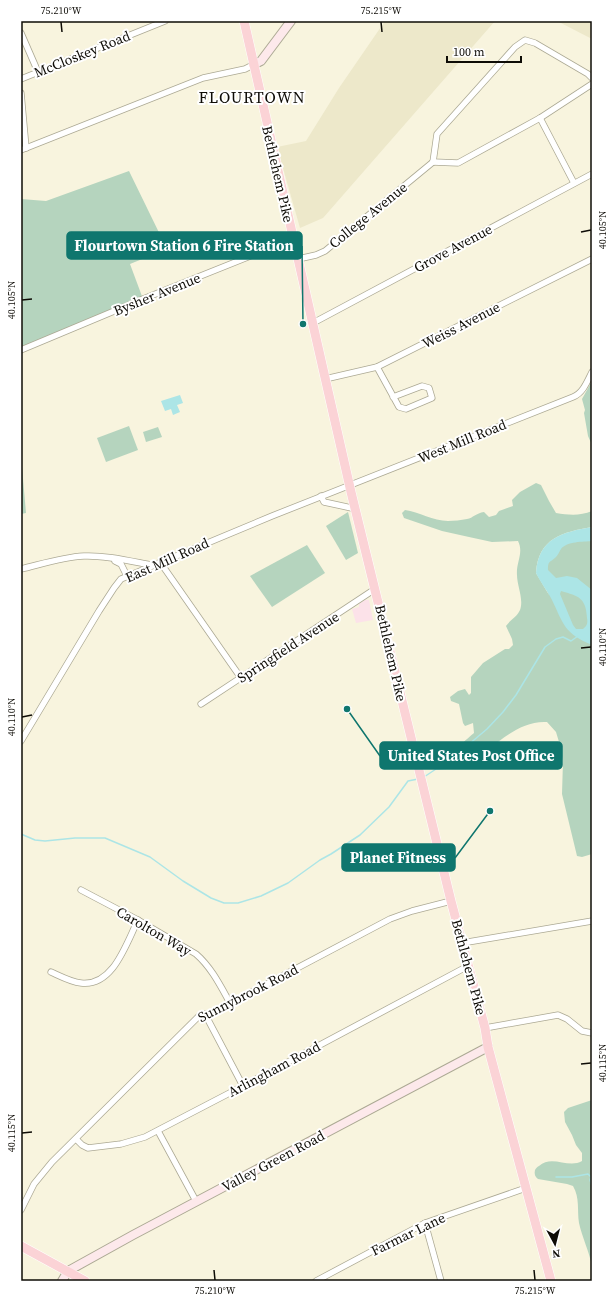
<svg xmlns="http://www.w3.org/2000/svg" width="613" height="1302" font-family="'Source Serif 4',serif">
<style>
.commercial{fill:#fce2e9}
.built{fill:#ede8ca}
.green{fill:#b5d4be}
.water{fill:#ace5e6;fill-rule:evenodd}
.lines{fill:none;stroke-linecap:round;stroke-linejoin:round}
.stream{stroke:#ace5e6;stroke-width:1.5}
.street-casing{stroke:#aca994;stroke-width:7}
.secondary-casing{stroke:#aca994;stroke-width:10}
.primary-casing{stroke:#fff;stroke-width:10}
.street{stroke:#fff;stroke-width:5.5}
.secondary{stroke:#fde9eb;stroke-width:8}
.primary{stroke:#fbd3d6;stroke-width:9}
.ticks{fill:none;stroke:#0e0c06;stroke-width:1.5}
.labels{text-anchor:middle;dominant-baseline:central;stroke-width:4;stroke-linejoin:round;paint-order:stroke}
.street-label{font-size:14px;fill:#0e0c06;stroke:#fff}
.quarter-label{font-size:16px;letter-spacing:1px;fill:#0e0c06;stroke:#fff}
.leader{fill:none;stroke:#0f766e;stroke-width:1.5}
.callout-dot{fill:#0f766e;stroke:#fff;stroke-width:1.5}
.callout{fill:#0f766e;stroke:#0f766e;stroke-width:1.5}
.callout-label{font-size:15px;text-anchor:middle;font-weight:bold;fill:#fff}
.neatline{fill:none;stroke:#0e0c06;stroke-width:1.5}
.ticks-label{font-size:10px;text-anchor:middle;fill:#0e0c06}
</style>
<rect width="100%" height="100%" fill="#f8f4de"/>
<polygon class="commercial" points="365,600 369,600 373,620 356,623 352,609 359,607 359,604"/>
<g class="built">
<polygon points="385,21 495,21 323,218 300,228 277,147 306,141 339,88"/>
<polygon points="557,21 592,21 592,39"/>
</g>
<g class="green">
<polygon points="129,171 167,249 130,264 143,299 21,350 21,199 46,201"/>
<polygon points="592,381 592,445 588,436 584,413 585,410 582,399"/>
<polygon points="129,426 138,450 106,462 97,438"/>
<polygon points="158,427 162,437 146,442 143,432"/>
<polygon points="21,456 26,513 21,514"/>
<path d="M536,483L541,485L549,501L556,513C569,515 580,516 592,511V527C563,532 538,538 536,573L549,595L544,583L543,569L553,544L592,534V854L582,857L577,856L562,794L563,761L559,742L556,732L547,722C514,720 492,752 465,764L456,757C456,747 467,739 474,733L473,723L465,726L463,723L459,704L451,701L450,697L458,691L465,689L469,695L471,693V677L483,663L505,649H509L513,645L512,639L506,626C510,620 517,617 520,610C524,599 517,586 517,575C516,562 524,553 518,541L492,542L469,537L442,531L404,518L402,513L405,510C419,512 433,521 448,521C454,521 461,520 467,519C473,518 476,513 484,512L489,517L496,515L499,511L513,506L512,500L520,492Z"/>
<polygon points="348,512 358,553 346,560 326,526"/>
<polygon points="307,545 325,573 272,607 250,576"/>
<path d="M592,1100V1266C589,1251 582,1237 579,1223C577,1210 580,1198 573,1186L567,1184L538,1179C535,1177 534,1174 535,1170C536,1168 537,1167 539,1166C552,1154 568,1169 582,1161V1153L576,1145L572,1135L565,1122L564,1112L568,1108Z"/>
</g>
<g class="water">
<polygon points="180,395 183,403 177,405 180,412 173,415 171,409 165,411 161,401"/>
<path d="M592,527V541C583,542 567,541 561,549C559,552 558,555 556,557C550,563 548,560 548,570L556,578L567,576L577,578L592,590V645C564,633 564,625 552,600C547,590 540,582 536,573C538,538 563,532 592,527ZM561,591C579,596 586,598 587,618C588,623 587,626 583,629H576L573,625L560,594Z"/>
</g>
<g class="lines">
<g class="stream">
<polyline points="424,777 436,769 450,768 456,762 468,745 487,729 503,712 516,695 545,647 556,639 563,637 571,641 578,636"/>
<polyline points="21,834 35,840 45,841 75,838 105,838 150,857 183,881 211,898 224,903 238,903 261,896 288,883 320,860 331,854 360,835 389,807 408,781 418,779"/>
<polyline points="556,1177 572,1177 588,1174 591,1177 590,1180 592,1186"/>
</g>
<g class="street-casing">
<g id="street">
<polyline points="21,33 38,72"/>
<polyline points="21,79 165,21"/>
<polyline points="21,93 26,148"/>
<polyline points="540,118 574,183"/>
<polyline points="21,150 203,78 245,69 253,65"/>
<polyline points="433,162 437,134 515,47 525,40 535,43 588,74 592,78"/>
<polyline points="433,162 458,163 540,118 592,84"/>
<polyline points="298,259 316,255 325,251 433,162"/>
<polyline points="313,323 592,174"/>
<polyline points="21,350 143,299 293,239"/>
<polyline points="377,367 399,407 406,409 432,398 429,388 422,386 393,397"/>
<polyline points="325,379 377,367 592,259"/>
<polyline points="321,496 324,502 356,509"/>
<polyline points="115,561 121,564 127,576"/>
<polyline points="160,562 241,678"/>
<path d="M21,569C42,564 63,557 84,556C106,555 130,561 151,565"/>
<polyline points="201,704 375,589"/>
<path d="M21,741L99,611L114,588L121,579L272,516L573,397C583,393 587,382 592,372"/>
<path d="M81,890L138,920L196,954C211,967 220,985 230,1003"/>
<polyline points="462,943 592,921"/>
<path d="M51,972C60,976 71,982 81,983C113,987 126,944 138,920"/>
<polyline points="205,1014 243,1086"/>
<polyline points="485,1028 558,1015 567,1019 582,1031 592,1033"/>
<polyline points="158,1131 196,1201"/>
<polyline points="76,1139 82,1145 88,1148 121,1144 145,1137 243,1086 468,966"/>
<polyline points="21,1210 34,1184 52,1162 199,1016 210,1014 390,919 412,911 451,901"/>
<polyline points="425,1223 441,1281"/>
<polyline points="316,1281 425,1223 526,1188"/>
</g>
</g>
<g class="secondary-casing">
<g id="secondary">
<polyline points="253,65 261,61 291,21"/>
<polyline points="62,1281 68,1271 133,1235 488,1047"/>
</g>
</g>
<g class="primary-casing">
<g id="primary">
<polyline points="244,21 351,492 451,901 485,1028 488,1047 551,1281"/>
<polyline points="21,1246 85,1281"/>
</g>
</g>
<use href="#street" class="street"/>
<use href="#secondary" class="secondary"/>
<use href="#primary" class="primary"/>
</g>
<path class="ticks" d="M61,22L62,32M381,22L382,32M581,232L591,230M22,300L32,299M581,648L591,647M22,717L32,715M581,1064L591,1063M22,1133L32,1132M214,1270L215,1280M534,1270L535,1280"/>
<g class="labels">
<g class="street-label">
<text transform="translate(82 54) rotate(-22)">McCloskey Road</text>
<text transform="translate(278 174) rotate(77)">Bethlehem Pike</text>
<text transform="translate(368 215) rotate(-39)">College Avenue</text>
<text transform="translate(453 248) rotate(-28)">Grove Avenue</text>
<text transform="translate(157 294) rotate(-22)">Bysher Avenue</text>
<text transform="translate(461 325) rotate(-27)">Weiss Avenue</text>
<text transform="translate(462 441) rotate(-22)">West Mill Road</text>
<text transform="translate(167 560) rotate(-24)">East Mill Road</text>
<text transform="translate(288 647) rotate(-33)">Springfield Avenue</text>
<text transform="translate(391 653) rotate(77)">Bethlehem Pike</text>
<text transform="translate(154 931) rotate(30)">Carolton Way</text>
<text transform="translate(469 967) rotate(75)">Bethlehem Pike</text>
<text transform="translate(248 993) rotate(-27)">Sunnybrook Road</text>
<text transform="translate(274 1069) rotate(-28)">Arlingham Road</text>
<text transform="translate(273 1161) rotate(-28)">Valley Green Road</text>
<text transform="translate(408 1234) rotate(-26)">Farmar Lane</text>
</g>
<g class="quarter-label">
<text x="252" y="97">FLOURTOWN</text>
</g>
</g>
<path class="leader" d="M303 324L302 246M347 709L380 756M490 811L455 858"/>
<g class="callout-dot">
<circle cx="303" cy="324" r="4"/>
<circle cx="347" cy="709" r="4"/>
<circle cx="490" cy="811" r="4"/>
</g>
<g class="callout">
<rect x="67" y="232" width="235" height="27" rx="4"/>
<rect x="380" y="742" width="182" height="27" rx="4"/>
<rect x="342" y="844" width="113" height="27" rx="4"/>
</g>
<g class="callout-label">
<text x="184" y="251">Flourtown Station 6 Fire Station</text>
<text x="471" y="761">United States Post Office</text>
<text x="398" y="863">Planet Fitness</text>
</g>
<rect width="613" height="1302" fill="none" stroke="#ffffff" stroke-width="44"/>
<g transform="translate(555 1244) rotate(173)" stroke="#ffffff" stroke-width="3" paint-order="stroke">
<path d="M0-3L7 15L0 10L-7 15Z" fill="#0e0c06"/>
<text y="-6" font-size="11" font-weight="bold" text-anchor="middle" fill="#0e0c06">N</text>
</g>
<path d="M447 56v6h74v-6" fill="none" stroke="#0e0c06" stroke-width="2"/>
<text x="453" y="56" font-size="12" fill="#0e0c06" stroke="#ffffff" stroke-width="3" paint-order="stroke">100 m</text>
<rect x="22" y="22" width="569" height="1258" class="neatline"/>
<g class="ticks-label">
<text x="61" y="14">75.210°W</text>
<text x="381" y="14">75.215°W</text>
<text transform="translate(602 230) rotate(-90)" y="4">40.105°N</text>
<text transform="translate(11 300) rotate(-90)" y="4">40.105°N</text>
<text transform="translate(602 647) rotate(-90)" y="4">40.110°N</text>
<text transform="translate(11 717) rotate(-90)" y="4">40.110°N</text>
<text transform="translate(602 1063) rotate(-90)" y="4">40.115°N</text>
<text transform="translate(11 1133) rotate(-90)" y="4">40.115°N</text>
<text x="215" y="1294">75.210°W</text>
<text x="535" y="1294">75.215°W</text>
</g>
</svg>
